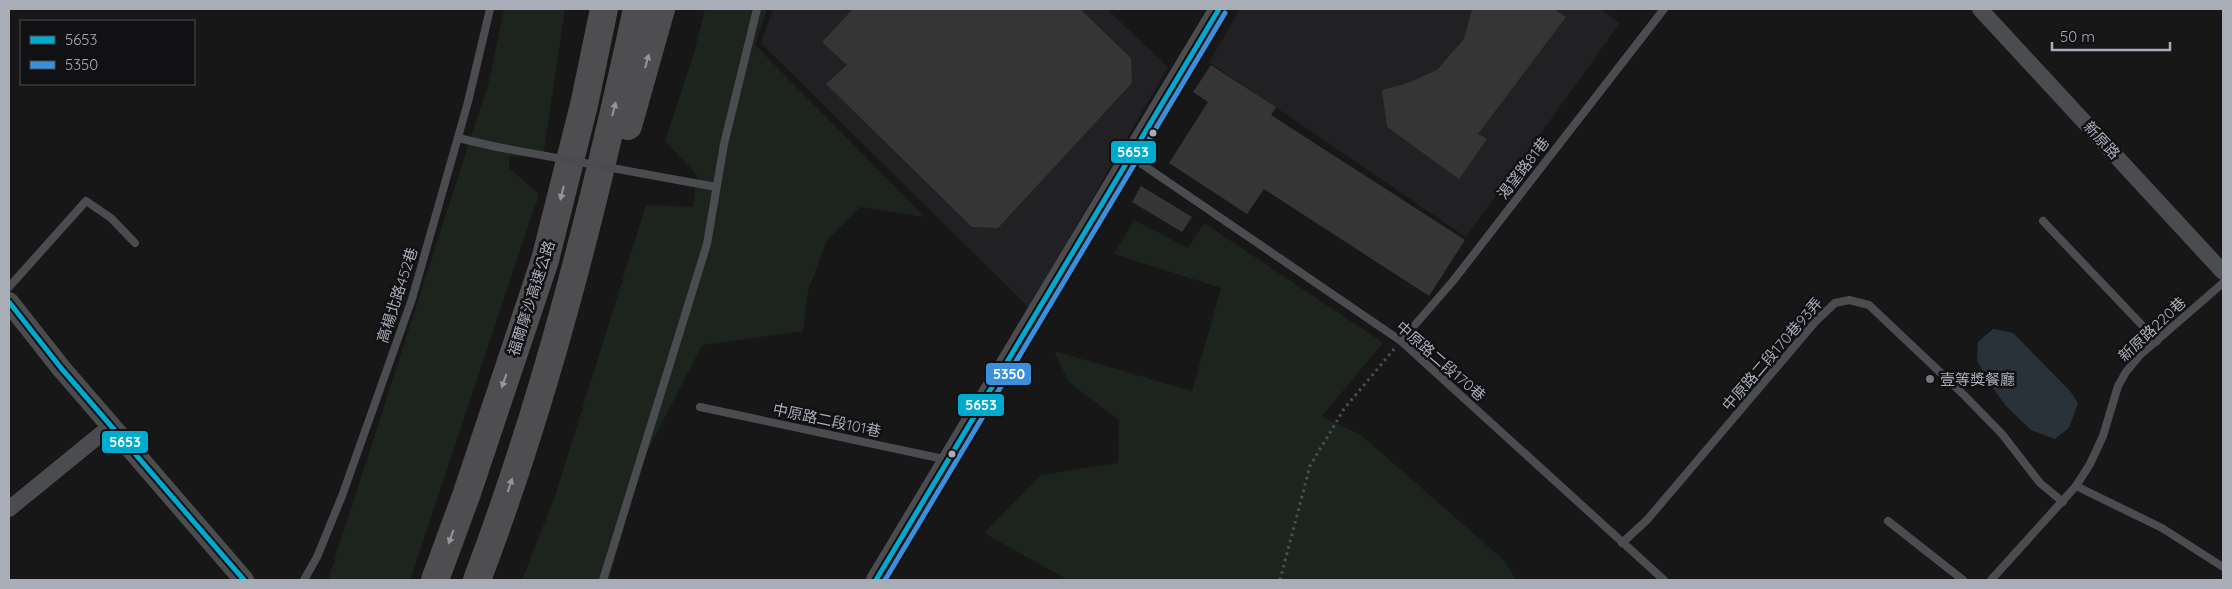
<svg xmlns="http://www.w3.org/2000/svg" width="2232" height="589" font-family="Quicksand,'Noto Sans TC',sans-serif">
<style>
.built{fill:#212123}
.green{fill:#1d241e}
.water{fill:#2a3239}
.building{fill:#353536}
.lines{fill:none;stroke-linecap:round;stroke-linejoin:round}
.path{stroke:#4d4e52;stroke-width:3;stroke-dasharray:2.5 4;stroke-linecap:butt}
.service{stroke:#4b4c50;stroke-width:8}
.minor{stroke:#4b4c50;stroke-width:16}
.tertiary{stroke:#4b4c50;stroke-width:20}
.motorway{stroke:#4e4e51;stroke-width:28}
.service-bridge{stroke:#4b4c50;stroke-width:8}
.bus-1-casing{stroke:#111113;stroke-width:9}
.bus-2-casing{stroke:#111113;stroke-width:9}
.bus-1{stroke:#00a9ce;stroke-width:5}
.bus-2{stroke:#3a90db;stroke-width:5}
.oneway{fill:#92959e}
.bus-dot{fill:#a8adb8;stroke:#111113;stroke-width:2}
.poi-dot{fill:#757880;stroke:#111113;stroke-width:2}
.labels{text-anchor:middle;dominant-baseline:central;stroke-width:5;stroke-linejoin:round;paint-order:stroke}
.street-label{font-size:15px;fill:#a8adb8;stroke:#111113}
.poi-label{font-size:15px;fill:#a8adb8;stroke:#111113;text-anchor:start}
.line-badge{stroke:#111113;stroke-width:2}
.badge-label{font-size:14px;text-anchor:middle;font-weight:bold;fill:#fff}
</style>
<rect width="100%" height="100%" fill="#171717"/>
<g class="built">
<polygon points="773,9 1107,9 1168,67 1029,308 761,43"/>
<polygon points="1240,9 1600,9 1620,23 1466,237 1209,62"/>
</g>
<g class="green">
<polygon points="504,9 565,9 543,157 509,156 509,168 539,194 410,580 328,580 490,78"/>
<polygon points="705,9 767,9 755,45 925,217 860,207 827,240 808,291 803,331 702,345 644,458 609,580 522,580 555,496 646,205 693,207 697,175 665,141 694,53"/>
<polygon points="1134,220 1188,248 1204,223 1383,343 1321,417 1360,434 1505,561 1516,580 1068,580 984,533 1041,475 1118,463 1119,420 1069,382 1054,351 1192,391 1221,288 1114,254"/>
</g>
<polygon class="water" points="1993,329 2013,333 2070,391 2078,403 2069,428 2055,439 2031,430 2006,406 1988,381 1977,360 1978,342"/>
<g class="building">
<polygon points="853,9 1080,9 1131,58 1132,83 998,228 972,227 826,84 847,65 822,42"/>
<polygon points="1472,9 1554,9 1566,17 1478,134 1487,139 1459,179 1387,127 1382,90 1405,84 1437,70 1464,39"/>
<polygon points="1211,65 1276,107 1271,115 1465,240 1429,296 1264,189 1247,214 1169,163 1208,102 1193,92"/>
<polygon points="1141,186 1192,217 1182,232 1132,202"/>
</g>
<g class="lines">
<polyline class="path" points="1280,580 1310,466 1344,409 1394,349"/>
<g class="service">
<polyline points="458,138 497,147"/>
<polyline points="1130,156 1401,341 1664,580"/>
<polyline points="2043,221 2157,341"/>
<polyline points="9,287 86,201 111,218 135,243"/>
<polyline points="1401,341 1453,281 1664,9"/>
<polyline points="700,407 948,460"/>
<polyline points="2076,486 2162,528 2223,567"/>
<polyline points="1888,521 1963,580"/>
<polyline points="1622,543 1647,520 1816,321 1835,303 1849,300 1869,305 1962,393 2002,434 2040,483 2063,502"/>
<polyline points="304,580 317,557 342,496 412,299 468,102 490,9"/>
<polyline points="603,580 707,244 724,144 757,9"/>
<polyline points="1991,580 2076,486 2090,464 2103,436 2118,386 2126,372 2140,355 2223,283"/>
</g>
<g class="minor">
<polyline points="1980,9 2223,272"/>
<polyline points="9,509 112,425"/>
</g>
<g class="tertiary">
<polyline points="9,302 61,368 244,580"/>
<polyline points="876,580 1219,9"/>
</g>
<g class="motorway">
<polyline points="628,126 661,9"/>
<polyline points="435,580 467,493 545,260 584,105 604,9"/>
<path d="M477,580C547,396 595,202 637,9"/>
</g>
<polyline class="service-bridge" points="497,147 716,187"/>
<g class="bus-1-casing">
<g id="bus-1">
<polyline points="9,302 61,368 244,580"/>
<polyline points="876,580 1219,9"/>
</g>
</g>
<g class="bus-2-casing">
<polyline id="bus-2" points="885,580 1225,13"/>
</g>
<use href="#bus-1" class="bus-1"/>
<use href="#bus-2" class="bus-2"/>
</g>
<defs><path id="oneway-solid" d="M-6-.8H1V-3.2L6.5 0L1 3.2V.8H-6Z" transform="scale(1.25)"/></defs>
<g class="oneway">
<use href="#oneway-solid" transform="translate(647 61) rotate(-75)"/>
<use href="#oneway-solid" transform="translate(614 109) rotate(-76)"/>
<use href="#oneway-solid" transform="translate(562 193) rotate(104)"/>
<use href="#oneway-solid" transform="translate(504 381) rotate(109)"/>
<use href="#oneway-solid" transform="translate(510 485) rotate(-72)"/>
<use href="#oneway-solid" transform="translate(451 537) rotate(110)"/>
</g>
<g class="bus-dot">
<circle cx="1153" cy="133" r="4.5"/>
<circle cx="952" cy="454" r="4.5"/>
</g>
<circle class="poi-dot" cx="1930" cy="379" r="5"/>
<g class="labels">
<g class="street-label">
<text transform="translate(2102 140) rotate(47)">新原路</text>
<text transform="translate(1523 168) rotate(-52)">渴望路81巷</text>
<text transform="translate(397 295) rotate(-72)">高楊北路452巷</text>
<text transform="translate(531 298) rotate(-72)">福爾摩沙高速公路</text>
<text transform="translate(2152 329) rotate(-43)">新原路220巷</text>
<text transform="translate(1772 354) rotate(-49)">中原路二段170巷93弄</text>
<text transform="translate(1441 361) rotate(41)">中原路二段170巷</text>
<text transform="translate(827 420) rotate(12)">中原路二段101巷</text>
</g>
<g class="poi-label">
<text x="1940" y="379">壹等獎餐廳</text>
</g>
</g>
<g class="line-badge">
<rect x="1110" y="140" width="47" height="24" rx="5" fill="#00a9ce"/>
<rect x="985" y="362" width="47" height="24" rx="5" fill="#3a90db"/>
<rect x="957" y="393" width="48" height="24" rx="5" fill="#00a9ce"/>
<rect x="101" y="430" width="48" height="24" rx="5" fill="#00a9ce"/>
</g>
<g class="badge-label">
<text x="1133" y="157">5653</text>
<text x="1009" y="379">5350</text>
<text x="981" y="410">5653</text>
<text x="125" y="447">5653</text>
</g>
<rect width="2232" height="589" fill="none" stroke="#a8adb8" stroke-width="20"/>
<rect x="20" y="20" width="175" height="65" fill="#111113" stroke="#4d4f55"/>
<rect x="30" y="36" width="25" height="8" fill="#00a9ce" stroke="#4d4f55"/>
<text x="65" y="45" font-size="15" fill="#a8adb8">5653</text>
<rect x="30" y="61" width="25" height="8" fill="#3a90db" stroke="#4d4f55"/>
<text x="65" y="70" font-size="15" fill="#a8adb8">5350</text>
<path d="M2052 42v8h118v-8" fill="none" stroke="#a8adb8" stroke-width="2.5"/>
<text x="2060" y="42" font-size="15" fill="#a8adb8" stroke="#111113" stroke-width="4" paint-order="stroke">50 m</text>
</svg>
